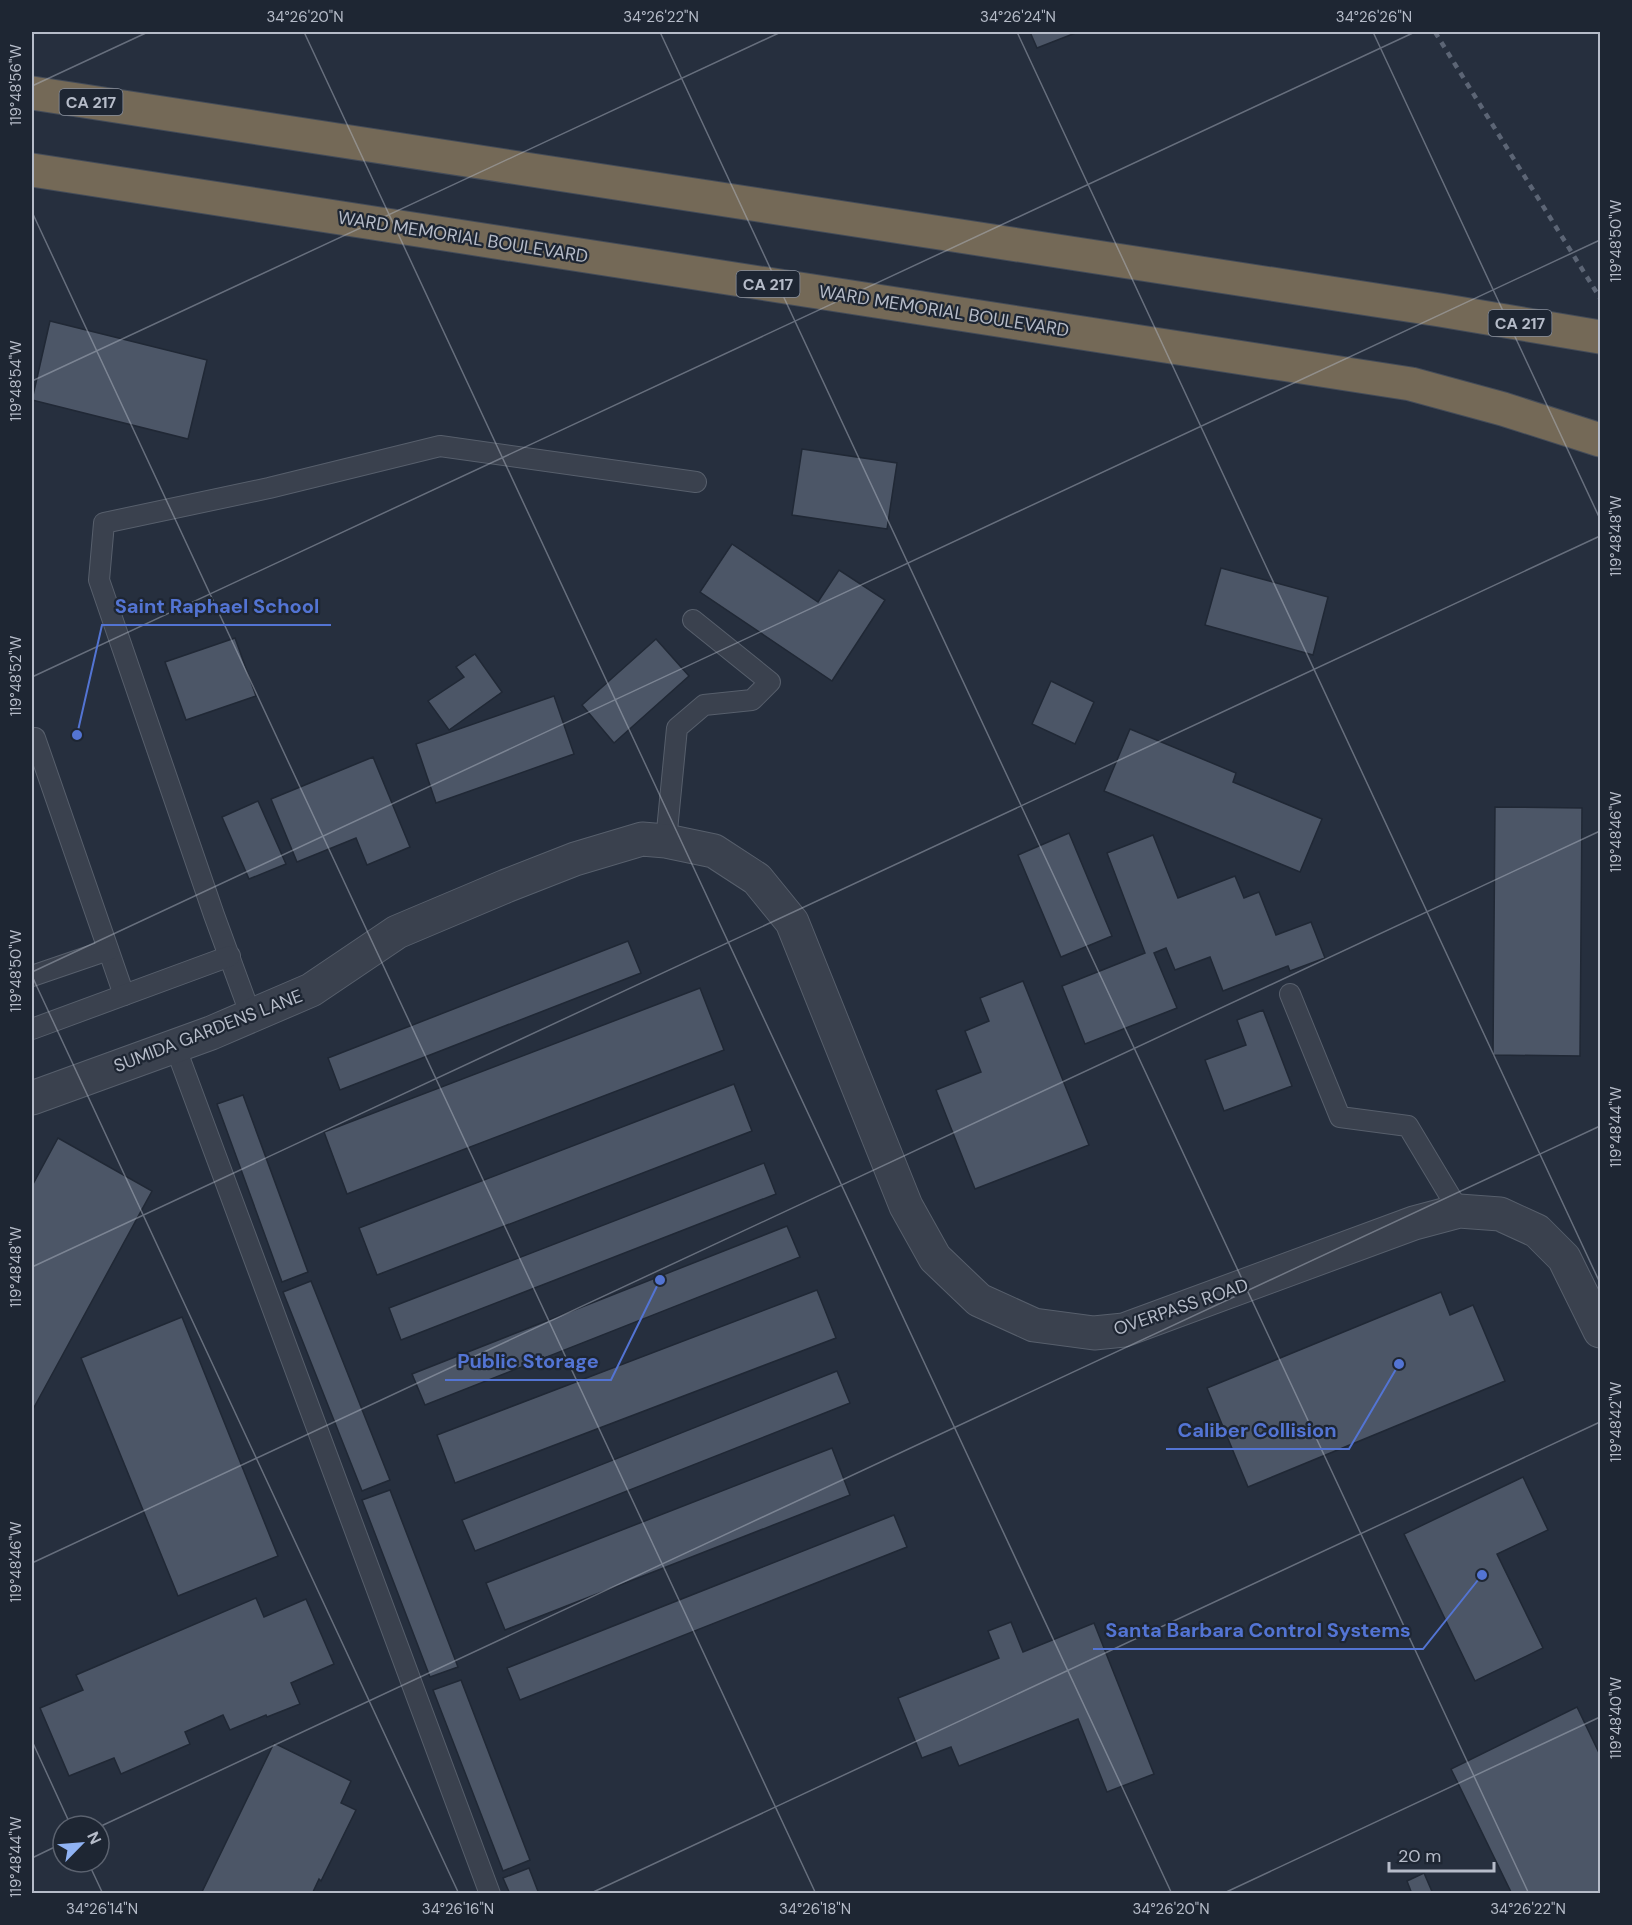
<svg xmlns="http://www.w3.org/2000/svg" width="1632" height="1925" font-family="'DM Sans',sans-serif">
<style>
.building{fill:#4c5667;stroke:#202835;stroke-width:1.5}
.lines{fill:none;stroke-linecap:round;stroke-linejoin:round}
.service-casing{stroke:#575f6c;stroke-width:22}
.minor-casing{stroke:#575f6c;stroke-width:35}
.motorway-casing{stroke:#444c59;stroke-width:35}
.service{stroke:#3a414e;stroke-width:20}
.minor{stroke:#3a414e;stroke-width:33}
.motorway{stroke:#746957;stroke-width:33}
.rail{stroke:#5c6575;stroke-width:4.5;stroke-dasharray:6 6;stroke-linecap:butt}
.ticks{fill:none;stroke:#b6bcc9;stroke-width:1.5;stroke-opacity:0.45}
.labels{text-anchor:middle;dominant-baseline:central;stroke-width:4.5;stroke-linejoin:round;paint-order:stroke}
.shield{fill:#1e2633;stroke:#888f9c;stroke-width:1.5}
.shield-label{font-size:16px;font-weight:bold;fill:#b6bcc9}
.street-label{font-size:18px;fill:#b6bcc9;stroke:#1e2633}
.leader{fill:none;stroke:#5374d3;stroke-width:2}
.callout-dot{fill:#5374d3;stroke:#1e2633;stroke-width:2}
.callout-label{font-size:20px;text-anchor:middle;font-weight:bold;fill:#5374d3;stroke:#1e2633;stroke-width:4.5;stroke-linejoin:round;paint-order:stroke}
.neatline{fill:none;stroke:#b6bcc9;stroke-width:2}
.ticks-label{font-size:15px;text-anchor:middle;fill:#b6bcc9}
</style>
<rect width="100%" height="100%" fill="#262f3e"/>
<g class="building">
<polygon points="1030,32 1078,32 1037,48"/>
<polygon points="50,321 207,360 188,439 32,400"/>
<polygon points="802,449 897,463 887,529 792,515"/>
<polygon points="732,544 818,602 839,570 885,600 832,681 700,592"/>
<polygon points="1221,568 1328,597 1313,655 1205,625"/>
<polygon points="235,638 256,696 186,720 165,662"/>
<polygon points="656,639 689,676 614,743 582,705"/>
<polygon points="475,654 502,692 449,730 428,701 464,677 456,667"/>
<polygon points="1051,681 1094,702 1075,744 1032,724"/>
<polygon points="554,696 574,754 436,803 416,744"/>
<polygon points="1130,729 1236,773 1233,782 1322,819 1300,872 1104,791"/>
<polygon points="373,757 410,847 367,865 356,838 297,862 271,799"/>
<polygon points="258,801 286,864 249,879 222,817"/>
<polygon points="1495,807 1582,808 1580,1056 1493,1055"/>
<polygon points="1069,833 1112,936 1061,957 1018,855"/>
<polygon points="1153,835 1178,898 1235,876 1244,898 1259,892 1276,935 1311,922 1325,958 1290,971 1288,966 1223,991 1210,957 1175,970 1166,948 1154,953 1177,1008 1085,1044 1062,986 1145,953 1107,853"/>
<polygon points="628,941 641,973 340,1090 328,1058"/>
<polygon points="1023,981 1089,1145 975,1189 936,1090 981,1072 965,1031 989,1021 980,998"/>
<polygon points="700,988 724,1050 347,1194 324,1132"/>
<polygon points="1263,1010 1292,1086 1224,1111 1205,1060 1246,1045 1237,1020"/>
<polygon points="734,1084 752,1131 377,1275 359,1228"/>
<polygon points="243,1095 308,1272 282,1282 217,1104"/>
<polygon points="58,1138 152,1191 32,1411 32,1186"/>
<polygon points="764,1163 776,1194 401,1340 389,1308"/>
<polygon points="787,1226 800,1257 425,1405 412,1374"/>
<polygon points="311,1281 390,1480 362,1491 283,1292"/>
<polygon points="817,1290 836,1338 455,1483 437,1435"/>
<polygon points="1441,1292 1450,1315 1473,1305 1505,1381 1248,1487 1207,1388"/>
<polygon points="182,1317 278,1556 178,1596 81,1358"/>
<polygon points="837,1371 850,1403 475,1551 462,1520"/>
<polygon points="832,1448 850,1495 505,1630 486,1583"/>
<polygon points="1523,1477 1548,1530 1497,1554 1543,1648 1475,1681 1404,1534"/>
<polygon points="390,1490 458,1667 430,1677 362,1500"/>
<polygon points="894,1515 907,1547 520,1700 507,1668"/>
<polygon points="256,1598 264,1617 306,1599 334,1664 291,1683 300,1704 267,1717 266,1715 230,1730 223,1715 185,1732 190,1744 121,1774 114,1758 69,1776 40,1708 83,1690 76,1675"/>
<polygon points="1011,1622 1023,1652 1094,1623 1154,1774 1107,1792 1078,1719 959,1766 951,1747 922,1758 898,1698 999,1658 988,1631"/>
<polygon points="461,1680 530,1860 503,1871 433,1690"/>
<polygon points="1577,1707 1600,1755 1600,1894 1512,1894 1451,1769"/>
<polygon points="274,1743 351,1781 341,1803 356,1810 321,1881 319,1879 312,1894 201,1894"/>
<polygon points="529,1868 539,1894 510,1894 503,1878"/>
<polygon points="1424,1873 1433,1894 1412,1894 1407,1881"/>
</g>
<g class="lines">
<g class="service-casing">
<g id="service">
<polyline points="35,738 124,995"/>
<polyline points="666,841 677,728 704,705 752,700 770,682 693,620"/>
<polyline points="32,976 108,950"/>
<polyline points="1290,994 1340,1117 1408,1126 1459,1211"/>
<polyline points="251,1016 214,915 99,580 104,523 269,488 440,446 696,482"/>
<polyline points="32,1029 230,956"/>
<polyline points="175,1046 490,1894"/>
</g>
</g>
<g class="minor-casing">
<polyline id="minor" points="32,1098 211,1033 311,990 397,932 506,886 575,859 642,839 666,841 714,851 757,879 792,922 906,1206 935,1258 979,1300 1034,1325 1094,1333 1124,1330 1414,1223 1459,1211 1500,1214 1537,1231 1564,1258 1600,1331"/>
</g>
<g class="motorway-casing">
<g id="motorway">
<polyline points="32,93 1440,310 1600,337"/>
<polyline points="32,170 1411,384 1503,409 1600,440"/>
</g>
</g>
<use href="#service" class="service"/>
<use href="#minor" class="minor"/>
<use href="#motorway" class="motorway"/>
<polyline class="rail" points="1435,32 1600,298"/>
</g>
<path class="ticks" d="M304,32L1172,1894M660,32L1529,1894M1017,32L1600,1283M1373,32L1600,519M32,86L148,32M32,212L816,1894M32,381L781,32M32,677L1415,32M32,972L1600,240M32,976L459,1894M32,1267L1600,536M32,1563L1600,831M32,1741L71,1826M99,1827L1600,1126M32,1858L63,1843M88,1862L103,1894M589,1894L1600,1422M1222,1894L1600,1717"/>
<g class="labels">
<g class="shield">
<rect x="59.5" y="89" width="63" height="26" rx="4.5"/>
<rect x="736.5" y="271" width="63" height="26" rx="4.5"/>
<rect x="1488.5" y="310" width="63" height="26" rx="4.5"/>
</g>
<g class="shield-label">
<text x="91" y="102">CA 217</text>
<text x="768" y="284">CA 217</text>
<text x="1520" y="323">CA 217</text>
</g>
<g class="street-label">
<text transform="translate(463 237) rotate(9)">WARD MEMORIAL BOULEVARD</text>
<text transform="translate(944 311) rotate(9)">WARD MEMORIAL BOULEVARD</text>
<text transform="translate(208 1031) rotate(-21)">SUMIDA GARDENS LANE</text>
<text transform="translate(1181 1307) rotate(-19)">OVERPASS ROAD</text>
</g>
</g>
<path class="leader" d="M77 735L102 625H331M660 1280L611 1380H445M1399 1364L1349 1449H1166M1482 1575L1423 1649H1093"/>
<g class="callout-dot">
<circle cx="77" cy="735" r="6"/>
<circle cx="660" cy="1280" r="6"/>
<circle cx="1399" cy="1364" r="6"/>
<circle cx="1482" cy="1575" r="6"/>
</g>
<g class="callout-label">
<text x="217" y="613">Saint Raphael School</text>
<text x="528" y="1368">Public Storage</text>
<text x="1257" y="1437">Caliber Collision</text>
<text x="1258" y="1637">Santa Barbara Control Systems</text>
</g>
<rect width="1632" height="1925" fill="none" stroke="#1e2633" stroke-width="66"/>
<g transform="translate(81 1844) rotate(65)"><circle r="28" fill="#1e2633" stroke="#5b626f" stroke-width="1.5"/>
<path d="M0-4.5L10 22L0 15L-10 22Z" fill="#90b3f4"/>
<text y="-9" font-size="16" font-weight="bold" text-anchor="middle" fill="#b6bcc9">N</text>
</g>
<path d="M1389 1862v9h105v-9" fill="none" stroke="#b6bcc9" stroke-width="3"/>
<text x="1398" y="1862" font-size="18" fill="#b6bcc9" stroke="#1e2633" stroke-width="4.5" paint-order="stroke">20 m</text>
<rect x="33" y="33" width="1566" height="1859" class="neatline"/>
<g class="ticks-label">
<text x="305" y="22">34°26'20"N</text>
<text x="661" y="22">34°26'22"N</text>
<text x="1018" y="22">34°26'24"N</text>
<text x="1374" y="22">34°26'26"N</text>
<text transform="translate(16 85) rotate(-90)" y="5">119°48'56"W</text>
<text transform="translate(1616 241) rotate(-90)" y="5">119°48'50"W</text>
<text transform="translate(16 381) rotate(-90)" y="5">119°48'54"W</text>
<text transform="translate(1616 536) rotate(-90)" y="5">119°48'48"W</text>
<text transform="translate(16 676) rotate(-90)" y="5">119°48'52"W</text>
<text transform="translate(1616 832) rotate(-90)" y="5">119°48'46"W</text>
<text transform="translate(16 971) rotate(-90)" y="5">119°48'50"W</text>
<text transform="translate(1616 1127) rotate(-90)" y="5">119°48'44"W</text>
<text transform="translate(16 1267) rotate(-90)" y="5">119°48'48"W</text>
<text transform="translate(1616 1422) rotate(-90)" y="5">119°48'42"W</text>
<text transform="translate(16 1562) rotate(-90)" y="5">119°48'46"W</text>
<text transform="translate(1616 1718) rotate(-90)" y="5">119°48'40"W</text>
<text transform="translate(16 1857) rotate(-90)" y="5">119°48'44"W</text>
<text x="102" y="1914">34°26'14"N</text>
<text x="458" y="1914">34°26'16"N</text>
<text x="815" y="1914">34°26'18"N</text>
<text x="1171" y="1914">34°26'20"N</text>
<text x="1528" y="1914">34°26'22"N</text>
</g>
</svg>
